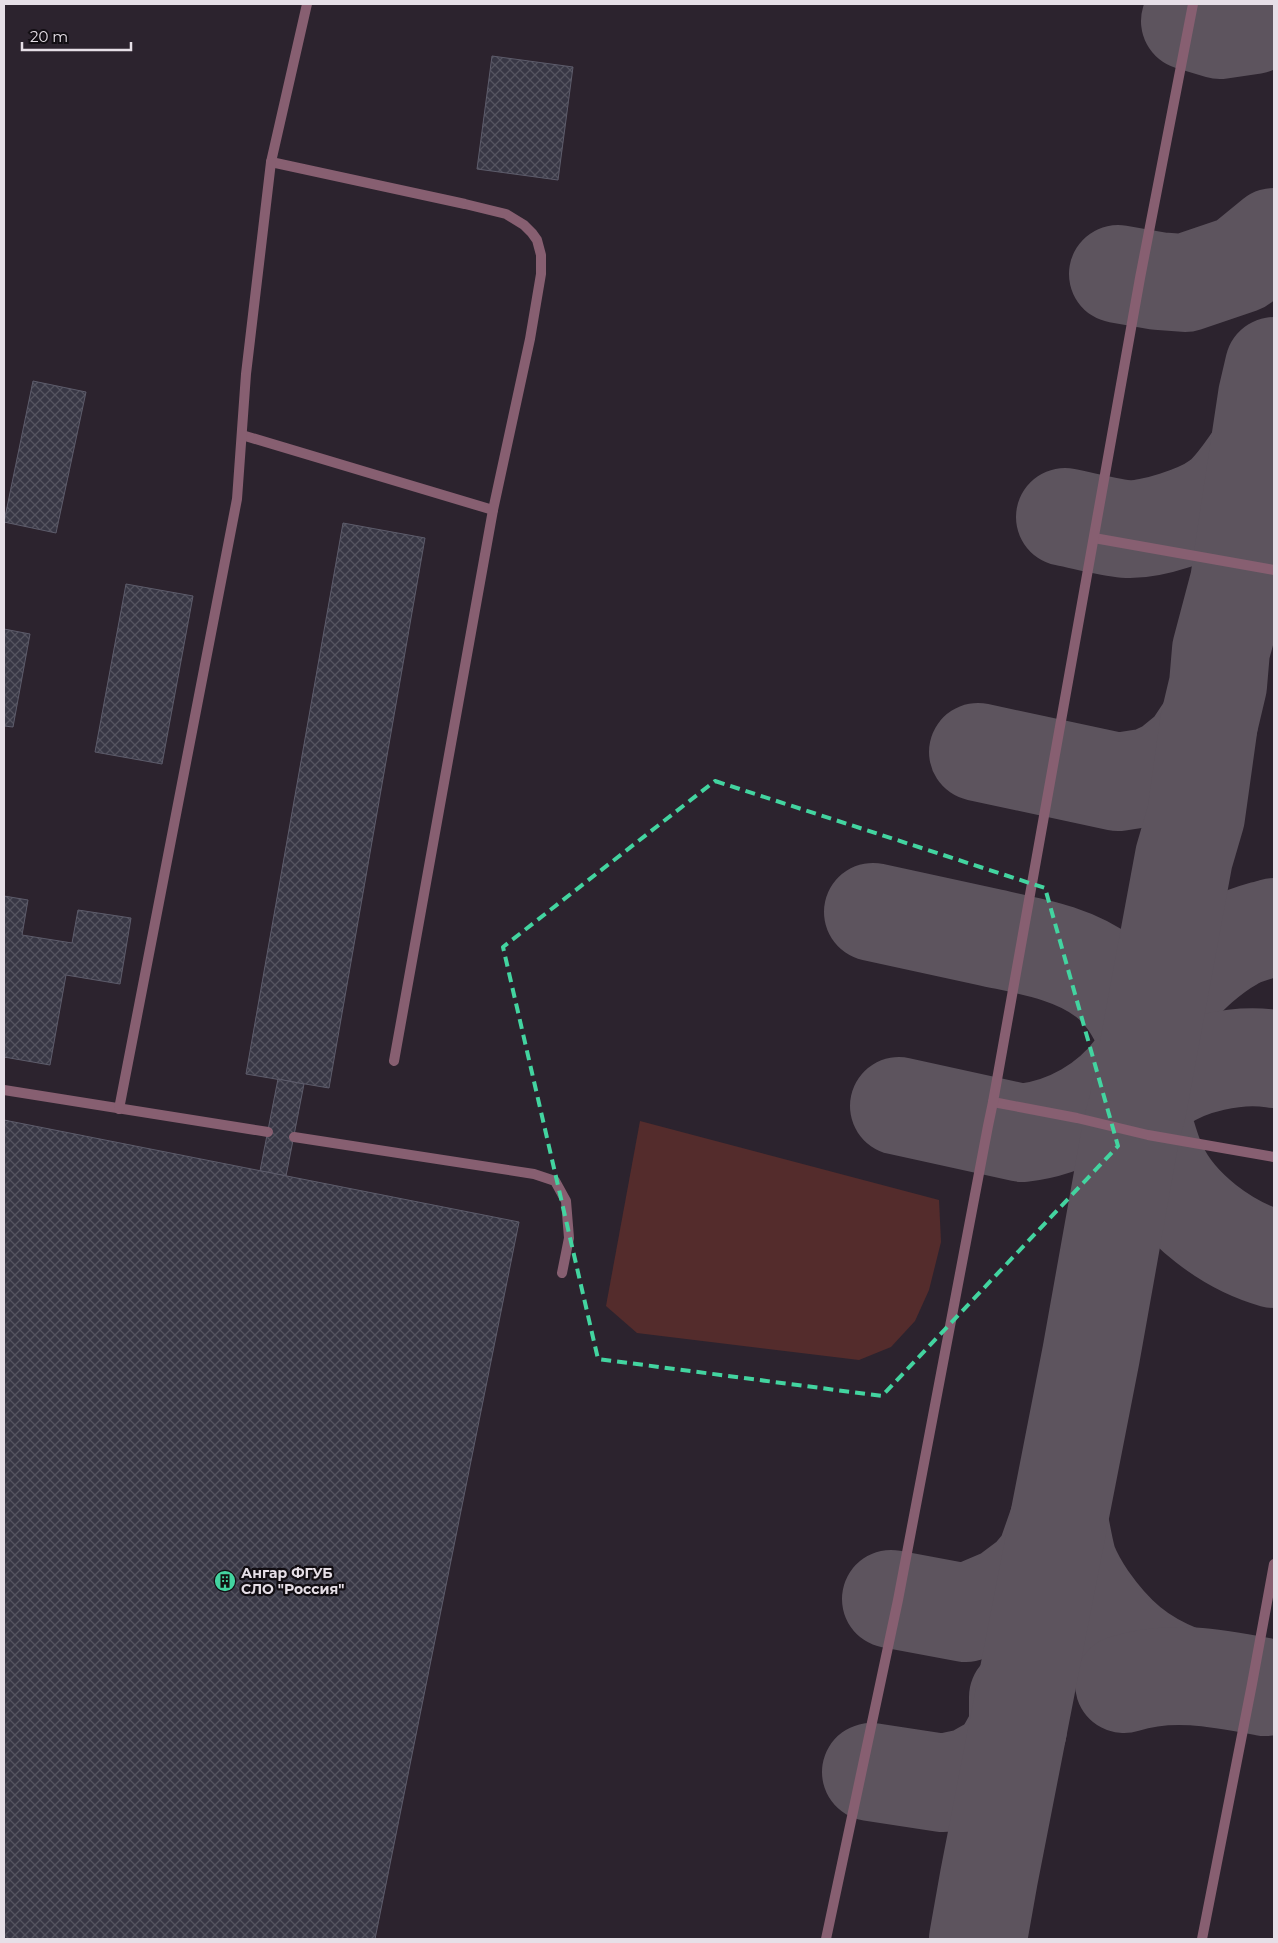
<svg xmlns="http://www.w3.org/2000/svg" width="1278" height="1943" font-family="Montserrat,sans-serif">
<style>
.green{fill:#542c2c}
.lines{fill:none;stroke-linecap:round;stroke-linejoin:round}
.taxiway{stroke:#5d545e;stroke-width:98}
.building{fill:url(#building-cross-hatch);stroke:#5d5c6b}
.service{stroke:#875f71;stroke-width:10}
.marked{fill:none;stroke:#43d4a0;stroke-width:4;stroke-dasharray:10 6;stroke-linejoin:round}
.labels{text-anchor:middle;dominant-baseline:central;stroke-width:4.5;stroke-linejoin:round;paint-order:stroke}
.poi-label{font-size:14px;font-weight:bold;fill:#e6dfe7;stroke:#120e13;text-anchor:start}
</style>
<defs>
<pattern id="building-cross-hatch" width="8" height="8" patternUnits="userSpaceOnUse" patternTransform="scale(1.25)"><rect width="8" height="8" fill="#383745"/><path d="M0 0l8 8M0 8l8-8" fill="none" stroke="#555460"/></pattern>
</defs>
<rect width="100%" height="100%" fill="#2c232e"/>
<polygon class="green" points="640,1121 939,1200 941,1242 929,1290 915,1321 891,1347 859,1360 637,1333 606,1306"/>
<g class="lines">
<g class="taxiway">
<polyline points="1190,21 1220,30 1254,25 1274,15"/>
<polyline points="1118,274 1158,281 1185,283 1241,264 1274,237"/>
<path d="M1065,517C1085,521 1106,527 1126,529C1150,531 1201,514 1220,499C1236,486 1247,467 1259,451"/>
<polyline points="978,752 1118,782 1150,777 1169,768 1191,750 1209,723"/>
<path d="M873,912C911,920 950,929 988,937C1028,946 1072,952 1106,978C1128,995 1139,1018 1150,1043C1145,1051 1141,1060 1136,1067C1109,1104 1067,1128 1022,1133L899,1106"/>
<path d="M1156,1009C1181,984 1203,958 1234,941C1246,934 1261,931 1274,927"/>
<path d="M1274,1059C1238,1053 1187,1064 1158,1086C1150,1091 1144,1099 1138,1105C1144,1124 1149,1146 1157,1164C1177,1209 1228,1246 1274,1259"/>
<path d="M891,1599L966,1613L1006,1596L1030,1578L1045,1560L1059,1520C1062,1534 1064,1548 1068,1562C1073,1575 1080,1587 1088,1599C1114,1636 1140,1659 1182,1675"/>
<path d="M1124,1684C1171,1669 1217,1678 1265,1687"/>
<polyline points="871,1772 943,1783 971,1777 994,1764 1004,1754 1018,1729 1018,1697"/>
<polyline points="978,1939 989,1877 1091,1355 1131,1131 1138,1105 1184,857 1196,816 1209,723 1218,685 1221,650 1239,582 1267,396 1274,366"/>
</g>
</g>
<g class="building">
<polygon points="492,56 573,67 558,180 477,169"/>
<polygon points="33,381 86,392 56,533 4,522"/>
<polygon points="343,523 425,538 329,1088 246,1074"/>
<polygon points="126,584 193,596 162,764 95,752"/>
<polygon points="4,629 30,634 13,727 4,726"/>
<polygon points="4,896 28,900 22,935 72,943 78,910 131,918 120,984 66,975 50,1065 4,1057"/>
<polygon points="278,1079 304,1084 286,1176 260,1171"/>
<polygon points="4,1120 519,1222 375,1939 4,1939"/>
</g>
<g class="lines">
<g class="service">
<polyline points="271,162 465,204 506,214 524,225 532,233 537,240 541,255 541,274 530,339 493,510"/>
<polyline points="242,435 493,510 394,1061"/>
<polyline points="1094,538 1274,570"/>
<polyline points="4,1090 268,1132"/>
<polyline points="993,1102 1077,1118 1148,1135 1274,1157"/>
<polyline points="119,1109 237,499 246,374 271,162 307,4"/>
<polyline points="294,1137 534,1174 555,1181 566,1201 569,1238 562,1273"/>
<polyline points="826,1939 898,1600 988,1126 993,1102 1140,278 1193,4"/>
<polyline points="1202,1939 1252,1684 1274,1564"/>
</g>
</g>
<path class="marked" d="M715,781L1045,888L1118,1146L882,1396L598,1359L503,947Z"/>
<defs>
<g id="building-disc" transform="scale(1.125)"><circle r="9.5" fill="#43d4a0" stroke="#120e13"/><path d="M-4-6H4V6H1V3H-1V6H-4ZM-2.5-4.3h1.7v1.8h-1.7ZM.8-4.3h1.7v1.8H.8ZM-2.5-1h1.7V.8h-1.7ZM.8-1h1.7V.8H.8Z" fill="#111"/></g>
</defs>
<g fill-rule="evenodd">
<use href="#building-disc" x="225" y="1581"/>
</g>
<g class="labels">
<g class="poi-label">
<text x="241" y="1573">Ангар ФГУБ<tspan x="241" dy="16">СЛО "Россия"</tspan></text>
</g>
</g>
<rect width="1278" height="1943" fill="none" stroke="#e6dfe7" stroke-width="10"/>
<path d="M22 42v8h109v-8" fill="none" stroke="#e6dfe7" stroke-width="2.5"/>
<text x="30" y="42" font-size="15" fill="#e6dfe7" stroke="#120e13" stroke-width="4" paint-order="stroke">20 m</text>
</svg>
